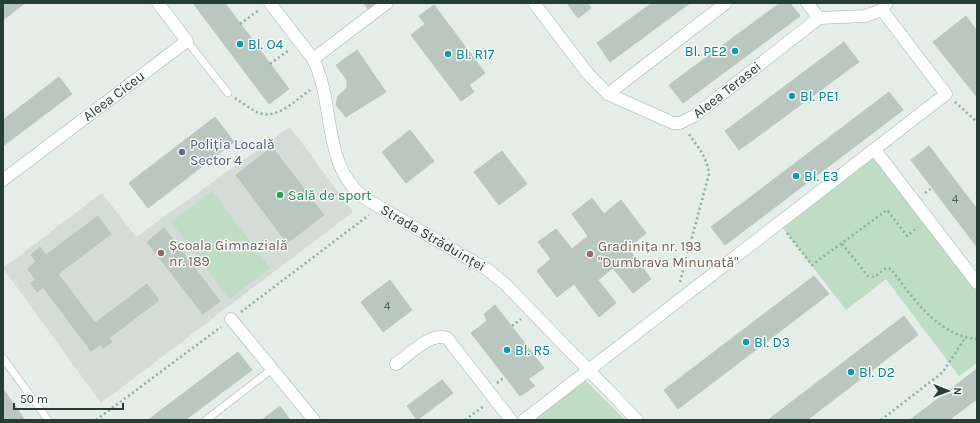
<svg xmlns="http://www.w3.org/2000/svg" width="980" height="423" font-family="Karla,sans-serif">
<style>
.built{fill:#d3dcd7}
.green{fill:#bfdcc5}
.building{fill:#bac7c1;stroke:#b7c6bf}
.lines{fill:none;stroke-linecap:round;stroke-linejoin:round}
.lane-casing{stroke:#a7b5af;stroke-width:8}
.street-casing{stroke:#a7b5af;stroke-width:13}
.path{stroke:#87ae9f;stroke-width:2.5;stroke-dasharray:2 3;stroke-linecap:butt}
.lane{stroke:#fff;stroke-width:7}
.street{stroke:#fff;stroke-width:12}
.culture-dot{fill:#0f9aa8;stroke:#f5f9f7;stroke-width:1.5}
.service-dot{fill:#5c6f8a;stroke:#f5f9f7;stroke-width:1.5}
.leisure-dot{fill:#2e9e5b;stroke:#f5f9f7;stroke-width:1.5}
.education-dot{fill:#8d6e63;stroke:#f5f9f7;stroke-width:1.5}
.labels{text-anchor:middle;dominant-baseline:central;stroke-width:3;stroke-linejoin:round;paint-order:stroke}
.number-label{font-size:12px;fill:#4a6058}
.culture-label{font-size:14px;fill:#0d838f;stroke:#f5f9f7;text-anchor:start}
.street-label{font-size:14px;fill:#253d35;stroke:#f5f9f7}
.service-label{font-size:14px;fill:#4e5e75;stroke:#f5f9f7;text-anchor:start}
.leisure-label{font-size:14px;fill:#27864d;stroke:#f5f9f7;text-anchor:start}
.education-label{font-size:14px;fill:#785e54;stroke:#f5f9f7;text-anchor:start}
</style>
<rect width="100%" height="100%" fill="#e4ede8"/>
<polygon class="built" points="290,127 353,212 101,403 3,268 102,193 136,237"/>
<g class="green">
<polygon points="875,150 977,283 977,363 959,376 886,279 846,310 779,223"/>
<polygon points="212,191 270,268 229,299 171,222"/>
<polygon points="584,379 625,420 531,420"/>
</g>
<g class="building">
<polygon points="3,3 25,3 3,20"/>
<polygon points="193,3 225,3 289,89 269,104"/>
<polygon points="364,3 375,3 368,9"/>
<polygon points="567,3 587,3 591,8 578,18"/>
<polygon points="652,3 690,3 610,62 597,43"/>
<polygon points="780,3 790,3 800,16 683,103 669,85"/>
<polygon points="434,5 485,73 469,85 474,92 461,101 411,35 425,24 419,16"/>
<polygon points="966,16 977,31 977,97 933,42"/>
<polygon points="844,42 859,62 739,150 725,131"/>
<polygon points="357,50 386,92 346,117 336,105 338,96 347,88 347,80 336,65"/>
<polygon points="59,77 72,94 3,146 3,120"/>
<polygon points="889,92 903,110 725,245 711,227"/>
<polygon points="215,117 234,142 148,208 129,183"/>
<polygon points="410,130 434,161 406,183 382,152"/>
<polygon points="929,146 977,209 977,247 911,160"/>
<polygon points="272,147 324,215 287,243 236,175"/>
<polygon points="502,151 527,184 499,205 474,172"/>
<polygon points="592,198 604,214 621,200 646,233 628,248 651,279 633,293 613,268 598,280 616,303 599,317 574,284 557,297 537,271 551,259 538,242 556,229 572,249 588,236 572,214"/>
<polygon points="98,216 111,234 58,274 95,323 147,284 159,300 109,338 112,342 103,348 101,344 91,351 43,287 37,292 31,283 36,280 28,269 36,262 31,255 40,247 46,255"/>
<polygon points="164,228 220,301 203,314 147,242"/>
<polygon points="814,276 829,294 678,409 664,390"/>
<polygon points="390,280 412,310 383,332 361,302"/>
<polygon points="495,305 544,368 528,379 535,386 520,396 471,333 487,321 484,314"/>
<polygon points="904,316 918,335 807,420 768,420"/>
<polygon points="238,352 252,370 185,420 148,420"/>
<polygon points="977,369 977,399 949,420 910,420"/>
<polygon points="442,380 453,393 417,420 407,406"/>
<polygon points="3,389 25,420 3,420"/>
<polygon points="280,406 290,420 262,420"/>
</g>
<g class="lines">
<g class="lane-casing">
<g id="lane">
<polyline points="187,41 228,93"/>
<polyline points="3,358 48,420"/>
<polyline points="206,420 272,369"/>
</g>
</g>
<g class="street-casing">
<g id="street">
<path d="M270,3L313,59C336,104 321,167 366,199L488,270L505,284L637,420"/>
<polyline points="534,3 589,75 608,94 673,123 680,123 694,116 819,18 865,16 882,10 887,3"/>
<polyline points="807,3 819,18"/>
<polyline points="313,59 387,3"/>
<polyline points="608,94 726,3"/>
<polyline points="875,150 977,283"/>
<polyline points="3,180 187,41 158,3"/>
<polyline points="231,319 314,420"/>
<path d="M396,364C410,354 430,332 447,338L511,420"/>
<polyline points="524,420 946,94 882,10"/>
</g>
</g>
<g class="path">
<polyline points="240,24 259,10"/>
<polyline points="270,64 289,50"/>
<path d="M235,98C243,103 251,110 259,113C277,120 297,99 310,90"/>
<polyline points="955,102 977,122"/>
<polyline points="925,193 932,188"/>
<polyline points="787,233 812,265 887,210 907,236 918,227"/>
<path d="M842,244L868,276L874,277L886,268L891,269C912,297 938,336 977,339"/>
<path d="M680,282L709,174C707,157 698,147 688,133"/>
<polyline points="241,312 369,215"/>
<polyline points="512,326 521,319"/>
<polyline points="497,383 505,377"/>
<polyline points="96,420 221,327"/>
<polyline points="465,420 484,406"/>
<polyline points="881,420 943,372 965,338"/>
</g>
<use href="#lane" class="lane"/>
<use href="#street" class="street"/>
</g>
<g class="culture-dot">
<circle cx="240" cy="44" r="4"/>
<circle cx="735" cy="51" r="4"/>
<circle cx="448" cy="54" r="4"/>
<circle cx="792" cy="96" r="4"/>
<circle cx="796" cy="176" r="4"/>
<circle cx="746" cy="342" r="4"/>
<circle cx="507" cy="350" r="4"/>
<circle cx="851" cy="372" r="4"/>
</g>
<circle class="service-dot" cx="182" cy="152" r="4"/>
<circle class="leisure-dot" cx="280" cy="195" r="4"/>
<g class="education-dot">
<circle cx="161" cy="253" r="4"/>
<circle cx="590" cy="254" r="4"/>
</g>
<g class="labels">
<g class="number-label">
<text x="955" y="199">4</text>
<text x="387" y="306">4</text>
</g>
<g class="culture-label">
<text x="248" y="44">Bl. O4</text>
<text x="727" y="51" text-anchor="end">Bl. PE2</text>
<text x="456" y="54">Bl. R17</text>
<text x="800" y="96">Bl. PE1</text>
<text x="804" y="176">Bl. E3</text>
<text x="754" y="342">Bl. D3</text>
<text x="515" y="350">Bl. R5</text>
<text x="859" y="372">Bl. D2</text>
</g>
<g class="street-label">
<text transform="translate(727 90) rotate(-38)">Aleea Terasei</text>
<text transform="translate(114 96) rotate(-37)">Aleea Ciceu</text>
<text transform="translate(433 238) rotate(30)">Strada Străduinței</text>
</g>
<g class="service-label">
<text x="190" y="144">Poliția Locală<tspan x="190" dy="16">Sector 4</tspan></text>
</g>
<g class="leisure-label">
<text x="288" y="195">Sală de sport</text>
</g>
<g class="education-label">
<text x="169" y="245">Școala Gimnazială<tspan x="169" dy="16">nr. 189</tspan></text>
<text x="598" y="246">Gradinița nr. 193<tspan x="598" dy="16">"Dumbrava Minunată"</tspan></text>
</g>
</g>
<rect width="980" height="423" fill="none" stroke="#253d35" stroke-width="8"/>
<g transform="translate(948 391) rotate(91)" stroke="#f5f9f7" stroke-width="3" paint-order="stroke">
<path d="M0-3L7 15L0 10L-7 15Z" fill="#253d35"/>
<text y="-6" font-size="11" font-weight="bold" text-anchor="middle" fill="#253d35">N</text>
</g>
<path d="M14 403v6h109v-6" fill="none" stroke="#253d35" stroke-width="2"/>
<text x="20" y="403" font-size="12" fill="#253d35" stroke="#f5f9f7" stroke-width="3" paint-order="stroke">50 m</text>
</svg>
